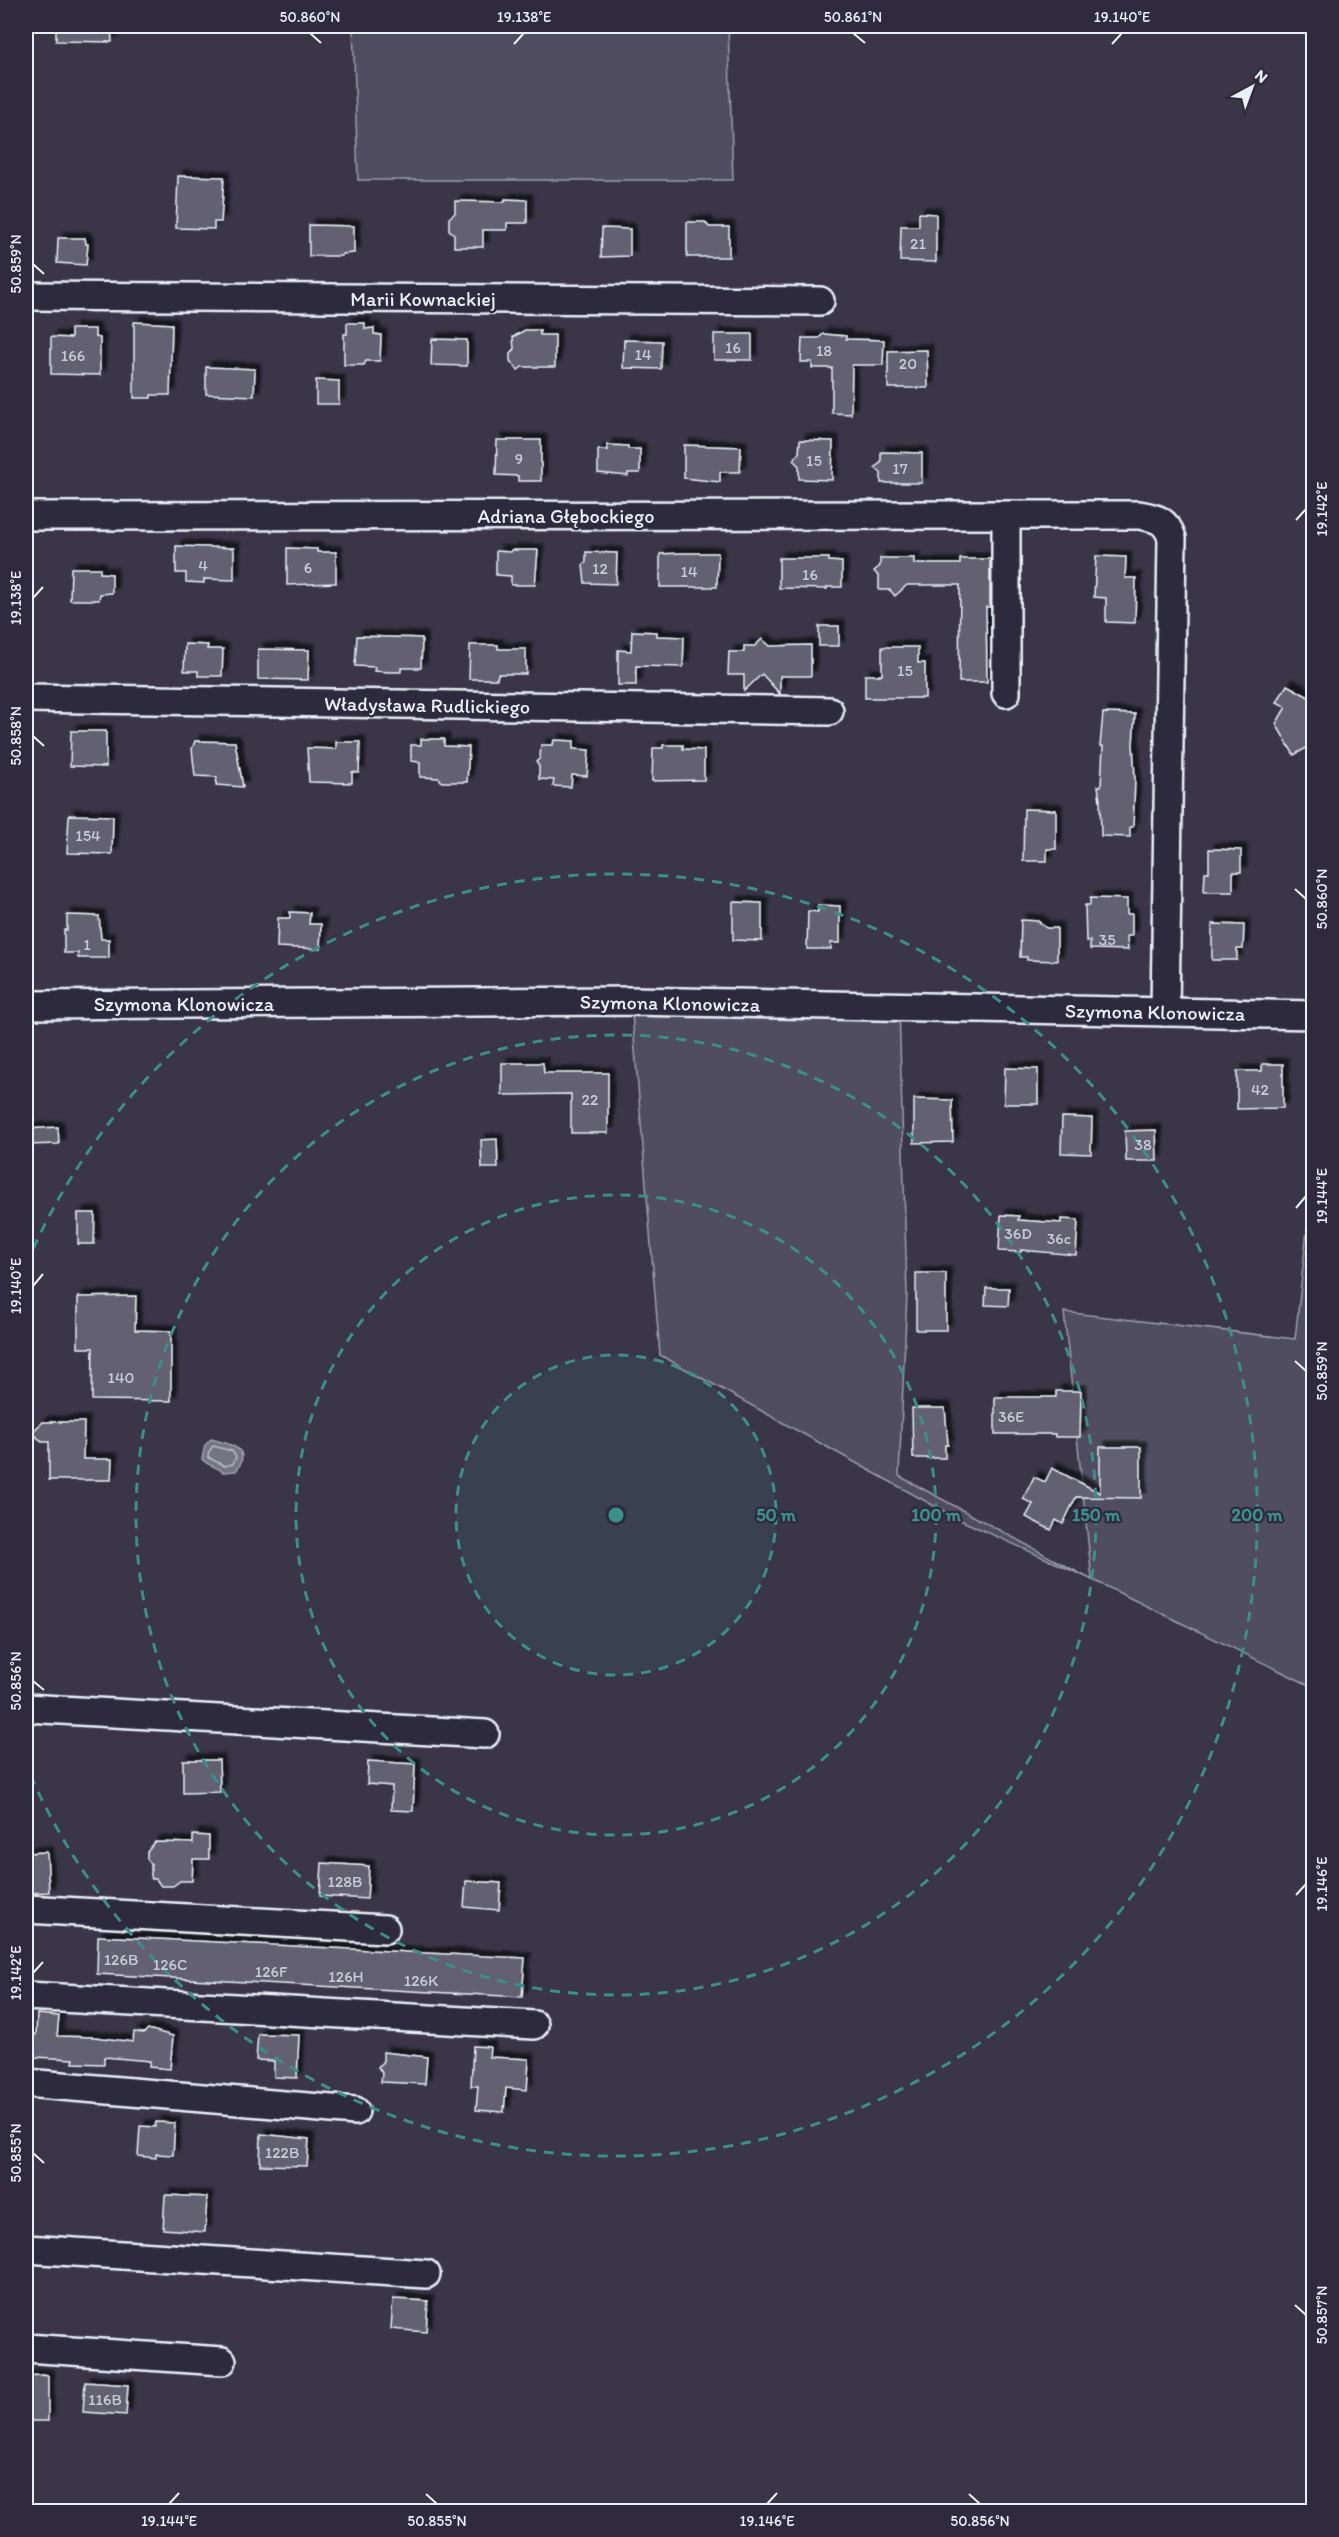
<svg xmlns="http://www.w3.org/2000/svg" width="1339" height="2537" font-family="Itim,sans-serif">
<style>
.green{fill:#504e5f;stroke:#9ca0ac;stroke-width:1.5}
.water{fill:#737482;stroke:#a2a6b1;stroke-width:1.5}
.lines{fill:none;stroke-linecap:round;stroke-linejoin:round}
.shore{stroke:#b9bfc9;stroke-width:1.5}
.building{fill:#636171;stroke:#e8f1f8;stroke-width:1.5;filter:url(#shadow)}
.minor-casing{stroke:#e8f1f8;stroke-width:32}
.minor{stroke:#2f2a3d;stroke-width:27}
.ticks{fill:none;stroke:#e8f1f8;stroke-width:2}
.ring{fill:none;stroke:#3a8f8a;stroke-width:3;stroke-dasharray:10 8}
.labels{text-anchor:middle;dominant-baseline:central;stroke-width:4.5;stroke-linejoin:round;paint-order:stroke}
.number-label{font-size:16px;fill:#c7cdd6}
.street-label{font-size:20px;fill:#e8f1f8;stroke:#2f2a3d}
.centre{fill:#3a8f8a;stroke:#2f2a3d;stroke-width:3}
.ring-label{font-size:18px;text-anchor:middle;font-weight:bold;fill:#3a8f8a;stroke:#2f2a3d;stroke-width:4.5;stroke-linejoin:round;paint-order:stroke}
.neatline{fill:none;stroke:#e8f1f8;stroke-width:2}
.ticks-label{font-size:15px;text-anchor:middle;fill:#e8f1f8}
</style>
<defs>
<filter id="shadow"><feDropShadow dx="5.5" dy="-5.5" stdDeviation="1.5" flood-color="#0009"/></filter>
</defs>
<rect width="100%" height="100%" fill="#3a3648"/>
<filter id="ink" filterUnits="userSpaceOnUse"><feTurbulence type="fractalNoise" baseFrequency=".0167" numOctaves="2"/><feDisplacementMap in="SourceGraphic" scale="12" xChannelSelector="R" yChannelSelector="G"/><feConvolveMatrix kernelMatrix="1 2 1 2 8 2 1 2 1" color-interpolation-filters="sRGB"/></filter>
<g filter="url(#ink)">
<g class="green">
<polygon points="353,26 728,26 733,180 358,180"/>
<polygon points="631,1001 899,1006 907,1293 899,1476 1092,1580 1064,1312 1295,1339 1313,1176 1313,1687 1093,1580 958,1519 660,1355"/>
</g>
<path class="water" d="M211,1439C230,1444 253,1448 236,1471L223,1472C216,1466 208,1466 202,1459L205,1445Z"/>
<g class="lines">
<polygon class="shore" points="213,1446 232,1451 236,1457 233,1464 225,1466 209,1458 208,1453"/>
</g>
<g class="building">
<polygon points="56,26 111,26 112,42 56,41"/>
<polygon points="178,176 224,177 221,222 214,222 214,229 176,228"/>
<polygon points="505,199 527,200 527,223 507,223 507,230 483,230 483,247 454,247 454,234 449,230 449,218 455,213 455,201 505,202"/>
<polygon points="919,213 936,214 936,262 900,261 901,226 919,226"/>
<polygon points="687,222 705,222 709,227 729,227 729,257 687,257"/>
<polygon points="309,225 354,226 354,253 342,254 342,256 309,256"/>
<polygon points="602,228 630,229 630,256 601,257"/>
<polygon points="58,238 85,238 86,244 88,244 86,265 57,263"/>
<polygon points="134,322 172,324 170,395 151,395 151,398 134,398"/>
<polygon points="347,323 365,323 365,329 374,328 374,334 381,335 380,361 366,361 364,365 344,365 344,334 347,334"/>
<polygon points="71,329 95,329 95,337 100,338 100,375 51,374 51,337 71,338"/>
<polygon points="525,330 540,330 540,335 555,335 555,367 522,367 518,370 510,361 510,353 514,349 513,337"/>
<rect x="714" y="334" width="38" height="26"/>
<polygon points="823,334 846,336 846,339 884,340 883,365 852,365 851,414 832,413 832,368 812,368 812,362 801,362 802,338 819,338"/>
<polygon points="432,339 467,340 467,366 431,365"/>
<polygon points="624,340 662,341 661,369 623,368"/>
<polygon points="927,350 928,388 888,388 888,351"/>
<polygon points="206,367 255,369 254,396 206,394"/>
<polygon points="316,380 339,381 339,404 316,404"/>
<polygon points="497,440 541,440 541,481 518,481 518,476 496,475"/>
<polygon points="800,440 833,441 832,480 799,479 799,466 793,460 799,453"/>
<polygon points="607,445 628,446 628,449 640,449 640,473 628,473 628,476 598,473 598,450 608,450"/>
<polygon points="684,445 741,447 740,472 720,472 720,482 684,478"/>
<polygon points="881,452 922,453 922,483 881,483 881,473 875,468 881,462"/>
<polygon points="176,546 234,548 234,580 204,579 204,583 186,582 186,573 176,573"/>
<polygon points="287,548 317,549 317,552 336,552 336,583 287,585"/>
<polygon points="511,550 538,550 535,585 511,585 511,576 496,575 496,551 511,552"/>
<polygon points="586,552 617,553 616,584 585,583 583,565 586,562"/>
<polygon points="683,553 718,553 717,587 660,587 660,554"/>
<polygon points="1096,556 1126,557 1125,578 1136,578 1135,623 1106,622 1106,598 1094,597"/>
<polygon points="779,558 829,558 829,561 842,562 842,587 827,587 827,589 779,588"/>
<polygon points="880,558 914,558 914,564 960,564 960,559 990,559 990,607 986,607 987,682 959,682 960,585 907,585 895,596 890,590 879,590 879,577 874,571 880,566"/>
<polygon points="71,568 100,568 100,573 112,574 112,593 100,594 99,600 70,600"/>
<rect x="819" y="626" width="20" height="20"/>
<polygon points="632,631 657,632 657,636 684,637 683,667 636,666 636,685 618,685 618,650 631,651"/>
<polygon points="357,636 422,638 421,668 401,668 401,672 389,672 374,671 375,667 355,666"/>
<polygon points="762,639 770,646 811,645 811,676 780,676 780,694 762,674 744,691 744,675 728,675 729,652 744,652 744,646 755,646"/>
<polygon points="185,644 208,645 207,649 223,649 222,676 198,676 198,671 184,671"/>
<polygon points="470,645 498,645 498,649 526,649 526,674 498,674 497,679 469,679"/>
<polygon points="882,647 918,647 918,663 925,663 925,698 865,698 865,675 882,675"/>
<polygon points="258,649 309,650 308,680 258,679"/>
<polygon points="1287,685 1314,700 1314,740 1310,746 1294,755 1276,724 1286,707 1277,702"/>
<polygon points="1103,713 1135,714 1133,744 1135,779 1133,827 1130,827 1130,837 1101,836 1100,801 1098,786 1101,786 1103,746 1100,746"/>
<polygon points="71,731 106,731 106,767 70,766"/>
<polygon points="421,739 444,739 444,746 469,747 467,782 442,782 439,778 420,777 420,762 411,761 411,745 421,745"/>
<polygon points="554,740 574,741 573,749 589,750 587,776 572,775 571,787 553,786 554,780 539,779 539,766 536,762 540,758 541,745 553,745"/>
<polygon points="195,741 235,742 243,787 216,785 217,777 195,776 192,749"/>
<polygon points="336,742 360,742 359,773 352,772 352,783 309,782 307,748 336,749"/>
<polygon points="663,745 683,745 683,749 704,750 704,780 652,781 653,748 663,748"/>
<polygon points="1024,809 1056,810 1056,849 1047,849 1047,861 1023,861"/>
<polygon points="69,815 113,816 112,854 67,853"/>
<polygon points="1209,849 1241,850 1241,872 1233,872 1233,892 1204,892 1205,872 1209,872"/>
<polygon points="1090,898 1127,899 1127,914 1132,914 1132,936 1127,936 1128,950 1090,949 1090,941 1086,941 1085,905 1090,905"/>
<polygon points="733,902 762,903 762,941 733,940"/>
<polygon points="818,905 840,906 840,943 831,943 831,949 807,949 808,911 818,912"/>
<polygon points="290,912 310,913 309,924 321,924 320,949 277,947 278,918 290,918"/>
<polygon points="67,915 99,916 101,939 109,939 109,958 78,958 78,953 64,953 64,930 67,930"/>
<polygon points="1021,920 1038,921 1046,928 1057,928 1057,961 1027,960 1027,957 1020,957"/>
<polygon points="1212,924 1244,925 1243,949 1237,949 1237,960 1212,960"/>
<polygon points="502,1063 543,1063 544,1073 608,1073 608,1133 571,1133 571,1094 502,1095"/>
<polygon points="1262,1064 1283,1064 1283,1108 1237,1109 1237,1071 1262,1071"/>
<polygon points="1005,1068 1038,1069 1038,1104 1004,1104"/>
<polygon points="914,1099 952,1100 953,1142 914,1143"/>
<polygon points="1062,1117 1092,1118 1091,1154 1061,1153"/>
<polygon points="58,1127 59,1144 26,1145 26,1129"/>
<polygon points="1156,1130 1157,1161 1126,1161 1125,1131"/>
<polygon points="497,1139 498,1168 482,1168 481,1140"/>
<polygon points="78,1213 95,1213 94,1244 78,1244"/>
<polygon points="1001,1215 1019,1216 1018,1220 1061,1223 1061,1219 1078,1220 1076,1255 1021,1250 1021,1252 999,1251"/>
<rect x="916" y="1273" width="30" height="57"/>
<polygon points="986,1288 1009,1288 1008,1306 985,1305"/>
<polygon points="136,1296 135,1330 171,1331 171,1401 92,1400 93,1348 78,1348 78,1297"/>
<polygon points="1056,1391 1081,1391 1080,1437 1055,1437 1055,1434 995,1434 995,1397 1056,1397"/>
<polygon points="912,1408 945,1408 948,1445 945,1445 945,1458 913,1458"/>
<polygon points="43,1422 84,1422 83,1459 112,1459 111,1480 49,1480 49,1442 42,1442 32,1432"/>
<polygon points="1100,1447 1141,1447 1141,1498 1076,1497 1063,1524 1056,1520 1051,1530 1026,1517 1033,1504 1023,1499 1034,1477 1045,1482 1052,1468 1100,1493"/>
<polygon points="183,1760 219,1760 220,1792 183,1793"/>
<polygon points="368,1761 415,1764 413,1811 391,1810 392,1786 367,1784"/>
<polygon points="193,1835 209,1836 209,1859 193,1859 192,1881 180,1881 173,1886 161,1886 156,1879 151,1879 151,1864 147,1859 147,1852 155,1842 193,1843"/>
<polygon points="47,1852 49,1892 28,1893 27,1853"/>
<polygon points="322,1863 369,1866 367,1899 320,1896"/>
<polygon points="466,1881 501,1883 499,1910 464,1907"/>
<polygon points="98,1936 525,1958 522,1997 97,1974"/>
<polygon points="37,2014 59,2016 57,2036 94,2037 133,2042 134,2032 144,2033 148,2029 173,2036 170,2069 149,2067 150,2061 104,2057 104,2064 73,2063 74,2059 34,2057 35,2054 26,2053 26,2034 36,2035"/>
<polygon points="258,2034 299,2035 297,2078 274,2077 274,2061 256,2060"/>
<polygon points="473,2046 490,2047 489,2057 529,2059 527,2090 506,2088 504,2112 476,2110 478,2086 471,2086"/>
<polygon points="383,2052 427,2057 425,2084 381,2082 382,2073 378,2067 383,2061"/>
<polygon points="156,2122 175,2123 173,2155 156,2154 156,2158 138,2156 140,2126 155,2127"/>
<polygon points="261,2134 309,2139 307,2166 260,2165"/>
<polygon points="165,2195 207,2197 205,2232 163,2229"/>
<polygon points="393,2299 428,2301 426,2332 391,2329"/>
<polygon points="42,2375 48,2376 48,2421 26,2421 26,2376"/>
<polygon points="85,2382 128,2385 126,2415 83,2412"/>
</g>
<g class="lines">
<g class="minor-casing">
<g id="minor">
<polyline points="26,296 820,301"/>
<path d="M26,516L1139,515C1157,518 1166,520 1172,538L1165,1012"/>
<polyline points="1006,693 1006,516"/>
<polyline points="26,698 829,711"/>
<polyline points="26,1005 631,1001 1314,1015"/>
<polyline points="26,1708 485,1734"/>
<polyline points="26,1909 385,1929"/>
<polyline points="26,1996 534,2025"/>
<polyline points="26,2083 355,2111"/>
<polyline points="26,2249 426,2274"/>
<polyline points="26,2348 222,2361"/>
</g>
</g>
<use href="#minor" class="minor"/>
</g>
</g>
<path class="ticks" d="M310,33L321,43M853,33L865,43M514,44L524,33M1112,44L1122,33M33,264L44,274M1296,520L1306,509M33,598L43,587M33,736L44,746M1295,889L1306,899M1296,1208L1306,1196M33,1286L43,1274M1295,1361L1306,1371M33,1681L44,1690M1296,1895L1306,1884M33,1973L43,1962M33,2153L44,2163M1295,2305L1306,2315M426,2494L437,2504M969,2494L980,2504M169,2504L179,2493M767,2504L777,2493"/>
<circle cx="616" cy="1515" r="160" fill="#3a8f8a" fill-opacity=".12"/>
<g class="ring">
<circle cx="616" cy="1515" r="160"/>
<circle cx="616" cy="1515" r="320"/>
<circle cx="616" cy="1515" r="480"/>
<path d="M26 1265A641 641 0 1 1 26 1765"/>
</g>
<g class="labels">
<g class="number-label">
<text x="918" y="243">21</text>
<text x="733" y="347">16</text>
<text x="824" y="350">18</text>
<text x="643" y="354">14</text>
<text x="73" y="355">166</text>
<text x="908" y="363">20</text>
<text x="519" y="458">9</text>
<text x="814" y="460">15</text>
<text x="900" y="468">17</text>
<text x="203" y="565">4</text>
<text x="308" y="567">6</text>
<text x="600" y="568">12</text>
<text x="689" y="571">14</text>
<text x="810" y="574">16</text>
<text x="905" y="670">15</text>
<text x="88" y="835">154</text>
<text x="1107" y="939">35</text>
<text x="87" y="944">1</text>
<text x="1260" y="1089">42</text>
<text x="590" y="1099">22</text>
<text x="1143" y="1144">38</text>
<text x="1018" y="1233">36D</text>
<text x="1059" y="1238">36c</text>
<text x="121" y="1377">140</text>
<text x="1011" y="1416">36E</text>
<text x="345" y="1881">128B</text>
<text x="121" y="1959">126B</text>
<text x="170" y="1964">126C</text>
<text x="271" y="1971">126F</text>
<text x="346" y="1976">126H</text>
<text x="421" y="1980">126K</text>
<text x="282" y="2152">122B</text>
<text x="105" y="2399">116B</text>
</g>
<g class="street-label">
<text x="423" y="299">Marii Kownackiej</text>
<text x="566" y="516">Adriana Głębockiego</text>
<text transform="translate(427 705) rotate(1)">Władysława Rudlickiego</text>
<text transform="translate(670 1003) rotate(1)">Szymona Klonowicza</text>
<text x="184" y="1004">Szymona Klonowicza</text>
<text transform="translate(1155 1012) rotate(1)">Szymona Klonowicza</text>
</g>
</g>
<circle cx="616" cy="1515" r="9" class="centre"/>
<g class="ring-label">
<text x="776" y="1521">50 m</text>
<text x="936" y="1521">100 m</text>
<text x="1096" y="1521">150 m</text>
<text x="1257" y="1521">200 m</text>
</g>
<rect width="1339" height="2537" fill="none" stroke="#2f2a3d" stroke-width="66"/>
<g transform="translate(1252 87) rotate(41)" stroke="#2f2a3d" stroke-width="4.5" paint-order="stroke">
<path d="M0-4.5L10 22L0 15L-10 22Z" fill="#e8f1f8"/>
<text y="-9" font-size="16" font-weight="bold" text-anchor="middle" fill="#e8f1f8">N</text>
</g>
<rect x="33" y="33" width="1273" height="2471" class="neatline"/>
<g class="ticks-label">
<text x="310" y="22">50.860°N</text>
<text x="524" y="22">19.138°E</text>
<text x="853" y="22">50.861°N</text>
<text x="1122" y="22">19.140°E</text>
<text transform="translate(16 264) rotate(-90)" y="5">50.859°N</text>
<text transform="translate(1322 509) rotate(-90)" y="5">19.142°E</text>
<text transform="translate(16 598) rotate(-90)" y="5">19.138°E</text>
<text transform="translate(16 736) rotate(-90)" y="5">50.858°N</text>
<text transform="translate(1322 899) rotate(-90)" y="5">50.860°N</text>
<text transform="translate(1322 1196) rotate(-90)" y="5">19.144°E</text>
<text transform="translate(16 1286) rotate(-90)" y="5">19.140°E</text>
<text transform="translate(1322 1371) rotate(-90)" y="5">50.859°N</text>
<text transform="translate(16 1681) rotate(-90)" y="5">50.856°N</text>
<text transform="translate(1322 1884) rotate(-90)" y="5">19.146°E</text>
<text transform="translate(16 1973) rotate(-90)" y="5">19.142°E</text>
<text transform="translate(16 2153) rotate(-90)" y="5">50.855°N</text>
<text transform="translate(1322 2315) rotate(-90)" y="5">50.857°N</text>
<text x="169" y="2526">19.144°E</text>
<text x="437" y="2526">50.855°N</text>
<text x="767" y="2526">19.146°E</text>
<text x="980" y="2526">50.856°N</text>
</g>
</svg>
